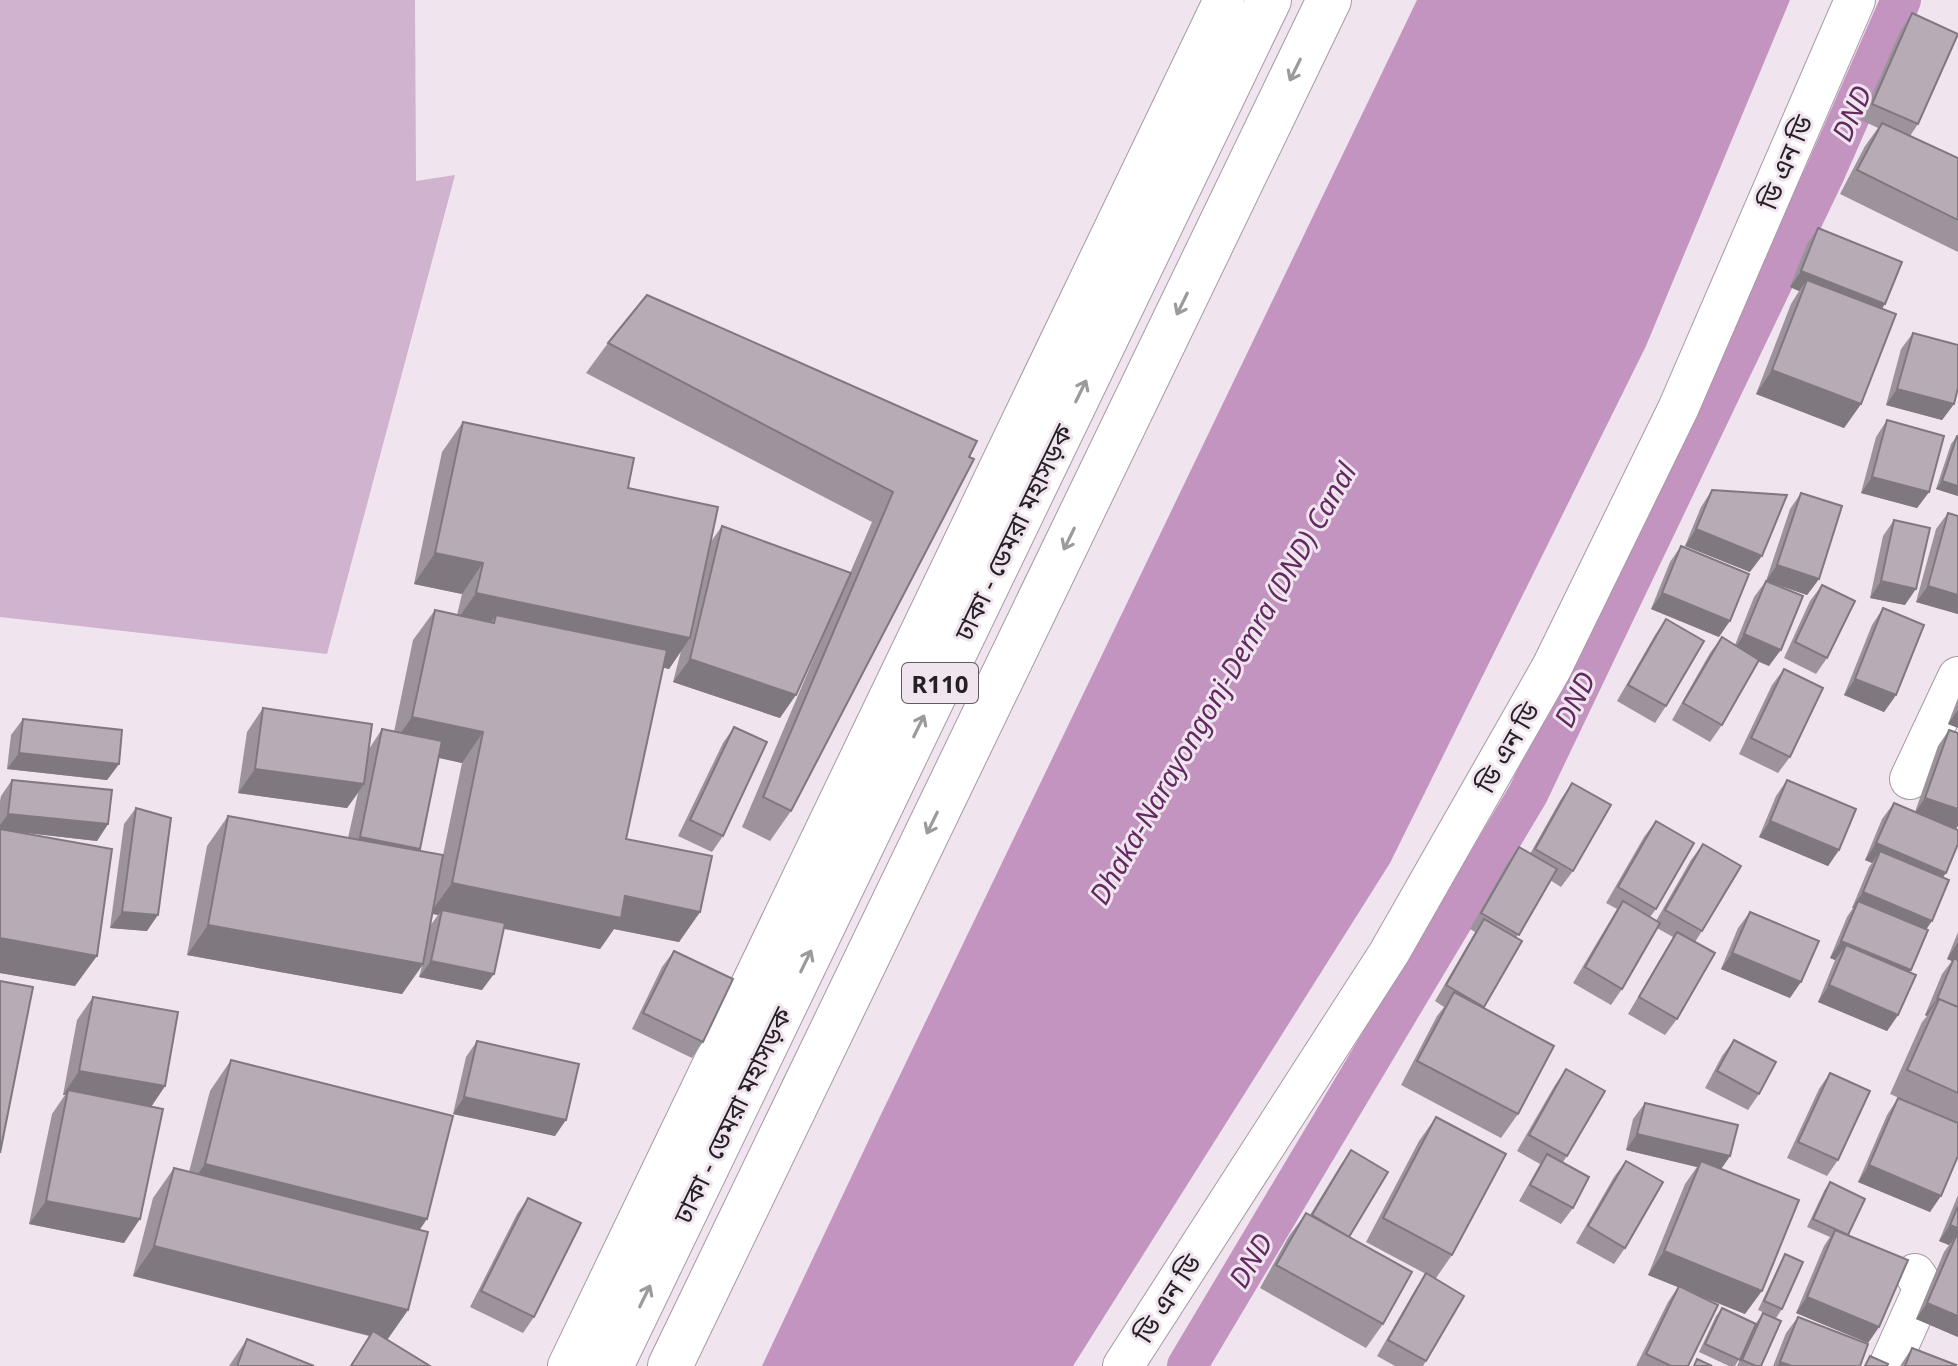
<svg xmlns="http://www.w3.org/2000/svg" width="1958" height="1366" font-family="'Noto Sans','Noto Sans Bengali',sans-serif">
<style>
.green{fill:#d0b3ce}
.water{fill:#c294bf}
.lines{fill:none;stroke-linecap:round;stroke-linejoin:round}
.canal{stroke:#c294bf;stroke-width:40}
.street-casing{stroke:#a599a4;stroke-width:42}
.primary-casing{stroke:#a599a4;stroke-width:46}
.street{stroke:#fff;stroke-width:40}
.primary{stroke:#fff;stroke-width:44}
.wall{fill:#9d939d;fill-rule:evenodd}
.shaded-wall{fill:#80787f}
.building{fill:#b7abb6;stroke:#80787f;stroke-width:2}
.oneway{stroke:#9c9b9c}
.labels{text-anchor:middle;dominant-baseline:central;stroke-width:6;stroke-linejoin:round;paint-order:stroke}
.shield{fill:#f0e4ef;stroke:#615b61;stroke-width:2}
.shield-label{font-size:24px;font-weight:bold;fill:#242024}
.street-label{font-size:26px;fill:#242024;stroke:#f0e4ef}
.water-label{font-size:28px;font-style:italic;fill:#612960;stroke:#f0e4ef}
</style>
<rect width="100%" height="100%" fill="#f0e4ef"/>
<polygon class="green" points="0,0 415,0 416,181 455,175 327,654 0,617"/>
<polygon class="water" points="1417,0 1790,0 1646,346 1390,863 1073,1366 762,1366 874,1129"/>
<g class="lines">
<polyline class="canal" points="1187,1366 1528,794 1825,173 1901,0"/>
<g class="street-casing">
<g id="street">
<polyline points="1910,779 1958,677"/>
<polyline points="568,1366 1224,0"/>
<polyline points="1123,1366 1389,953 1552,667 1678,409 1855,0"/>
<polyline points="1889,1366 1924,1288 1915,1274"/>
</g>
</g>
<g class="primary-casing">
<g id="primary">
<polyline points="611,1366 1269,0"/>
<polyline points="670,1366 1329,0"/>
</g>
</g>
<use href="#street" class="street"/>
<use href="#primary" class="primary"/>
</g>
<g class="wall">
<polygon points="1912,13 1918,124 1910,136 1958,158 1958,252 1840,194 1865,146 1878,128 1861,120 1901,30"/>
<polygon points="1818,228 1882,309 1861,404 1844,428 1756,394 1791,304 1799,291 1790,287 1807,244"/>
<polygon points="1913,333 1954,404 1942,420 1886,405 1901,349"/>
<path d="M608,343L977,441L791,811L770,841L742,827L839,599L780,718L673,682L681,651L669,669L663,667L626,839L700,912L679,942L614,929L600,949L504,929L482,990L419,977L422,966L402,994L187,955L207,846L228,816L348,838L358,793L347,808L238,793L247,732L263,708L369,749L382,729L394,732L413,640L435,610L457,615L462,594L414,584L442,452L463,422L628,488L710,543L722,526L850,573L872,522L586,373ZM439,758L462,763L443,855L419,851ZM432,914L438,915L430,926Z"/>
<polygon points="1887,420 1929,492 1917,508 1861,493 1876,437"/>
<polygon points="1957,436 1958,496 1936,489 1951,444"/>
<polygon points="1712,490 1750,572 1685,546 1701,507"/>
<polygon points="1801,493 1819,579 1807,595 1766,581 1769,666 1758,661 1722,725 1710,742 1672,720 1710,653 1722,637 1735,645 1754,597 1766,581 1790,509"/>
<polygon points="1948,513 1958,614 1916,602 1936,529"/>
<polygon points="1894,520 1905,605 1870,598 1883,536"/>
<polygon points="1681,546 1719,637 1651,609 1670,562"/>
<polygon points="1822,585 1827,658 1816,674 1784,658 1810,601"/>
<polygon points="1883,608 1896,695 1884,712 1844,695 1872,625"/>
<polygon points="1666,619 1666,706 1655,723 1617,701 1655,635"/>
<polygon points="1784,669 1790,757 1778,773 1739,754 1772,685"/>
<polygon points="1958,698 1958,728 1948,724"/>
<polygon points="23,719 119,764 107,780 7,769 11,735"/>
<polygon points="734,727 723,836 712,852 678,836 723,743"/>
<polygon points="1949,730 1956,829 1943,877 1926,930 1910,972 1898,1015 1887,1031 1818,1002 1835,960 1830,958 1847,917 1853,908 1852,908 1869,867 1872,863 1865,860 1882,819 1894,803 1915,812 1938,746"/>
<polygon points="12,780 108,824 97,841 11,831 75,986 0,973 0,801 1,796"/>
<polygon points="1787,780 1839,850 1828,866 1759,837 1776,796"/>
<polygon points="1572,783 1573,871 1561,887 1550,880 1516,938 1522,941 1483,1008 1518,1114 1501,1138 1401,1085 1437,1016 1444,1007 1435,1001 1475,932 1470,929 1507,864 1519,847 1530,854 1561,799"/>
<polygon points="136,808 147,931 110,928 124,824"/>
<polygon points="1656,821 1656,909 1650,917 1656,921 1691,860 1703,844 1702,931 1695,942 1677,1019 1665,1035 1628,1014 1673,937 1657,928 1622,989 1611,1005 1573,983 1617,909 1606,903 1644,837"/>
<polygon points="1750,912 1790,998 1721,969 1738,928"/>
<polygon points="1958,932 1958,1156 1930,1212 1858,1182 1887,1115 1898,1098 1929,1111 1890,1094 1922,1022 1927,1016 1925,1015 1942,974 1952,961 1947,959"/>
<polygon points="674,951 703,1042 692,1058 632,1029 662,967"/>
<polygon points="93,997 165,1086 151,1107 124,1243 29,1224 52,1114 65,1095 63,1095 77,1020"/>
<polygon points="1734,1040 1759,1094 1748,1110 1705,1088 1722,1056"/>
<polygon points="477,1041 555,1136 453,1114 466,1057"/>
<polygon points="231,1060 419,1230 408,1310 387,1340 430,1366 350,1366 369,1336 133,1276 153,1198 174,1168 189,1172 210,1091"/>
<polygon points="1566,1069 1567,1156 1563,1162 1573,1208 1561,1224 1519,1201 1540,1164 1517,1151 1555,1085"/>
<polygon points="1830,1073 1838,1160 1827,1176 1787,1158 1819,1089"/>
<polygon points="1645,1103 1730,1156 1721,1169 1745,1314 1703,1297 1688,1366 1636,1366 1668,1302 1678,1287 1648,1275 1685,1184 1697,1167 1626,1150 1633,1119"/>
<polygon points="1436,1117 1452,1255 1436,1278 1426,1361 1423,1366 1395,1366 1377,1356 1415,1290 1426,1274 1366,1242 1419,1141"/>
<polygon points="1351,1150 1350,1237 1383,1324 1366,1348 1260,1288 1289,1236 1306,1213 1310,1215 1340,1166"/>
<polygon points="1626,1161 1625,1248 1614,1264 1576,1243 1614,1177"/>
<polygon points="1830,1182 1879,1327 1868,1343 1796,1313 1824,1246 1830,1237 1807,1227 1824,1191"/>
<polygon points="1958,1195 1958,1337 1916,1319 1944,1252 1949,1245 1939,1241"/>
<polygon points="528,1198 534,1317 523,1333 470,1307 517,1214"/>
<polygon points="1785,1254 1782,1309 1776,1318 1758,1310 1780,1263"/>
<polygon points="1722,1308 1756,1323 1763,1313 1761,1366 1737,1366 1745,1349 1735,1366 1729,1366 1699,1352 1716,1316"/>
<polygon points="1798,1317 1860,1366 1773,1366 1786,1333"/>
<polygon points="247,1339 314,1366 229,1366"/>
<polygon points="1912,1348 1955,1366 1900,1366"/>
</g>
<g class="shaded-wall">
<polygon points="1801,271 1885,304 1874,321 1807,280 1799,291 1790,287"/>
<polygon points="1772,370 1861,404 1844,428 1756,394"/>
<polygon points="1897,389 1954,404 1942,420 1886,405"/>
<polygon points="1872,477 1929,492 1917,508 1861,493"/>
<polygon points="1942,481 1958,486 1958,496 1936,489"/>
<polygon points="1696,529 1762,556 1750,572 1685,546"/>
<polygon points="435,553 483,563 462,594 414,584"/>
<polygon points="1777,565 1819,579 1807,595 1766,581"/>
<polygon points="1881,581 1916,589 1905,605 1870,598"/>
<polygon points="1928,586 1958,595 1958,614 1916,602"/>
<polygon points="476,593 690,638 669,669 489,630 494,623 496,615 485,630 455,623"/>
<polygon points="1662,593 1730,621 1719,637 1651,609"/>
<polygon points="1744,634 1781,650 1769,666 1733,651"/>
<polygon points="690,659 796,695 780,718 673,682"/>
<polygon points="1855,679 1896,695 1884,712 1844,695"/>
<polygon points="1958,710 1958,728 1948,724"/>
<polygon points="412,717 483,732 462,763 391,747"/>
<polygon points="19,753 119,764 107,780 7,769"/>
<polygon points="255,769 364,784 347,808 238,793"/>
<polygon points="1925,798 1958,809 1958,826 1956,829 1914,814"/>
<polygon points="8,814 108,824 97,841 0,830 0,825"/>
<polygon points="1770,821 1839,850 1828,866 1759,837"/>
<polygon points="360,837 420,849 404,873 343,861"/>
<polygon points="1876,843 1946,873 1935,889 1880,851 1872,863 1865,860"/>
<polygon points="452,883 625,896 700,912 679,942 614,929 600,949 441,915 442,910 438,915 430,913"/>
<polygon points="1863,892 1932,921 1921,937 1858,901 1853,908 1852,908"/>
<polygon points="122,912 158,915 147,931 110,928"/>
<polygon points="208,925 423,964 402,994 187,955"/>
<polygon points="0,938 97,956 75,986 0,973"/>
<polygon points="1841,941 1911,970 1899,987 1846,945 1835,960 1830,958"/>
<polygon points="1958,942 1958,963 1954,958 1952,961 1947,959"/>
<polygon points="1732,953 1801,982 1790,998 1721,969"/>
<polygon points="431,961 494,974 482,990 419,977"/>
<polygon points="1829,985 1898,1015 1887,1031 1818,1002"/>
<polygon points="1937,999 1938,999 1927,1016 1925,1015"/>
<polygon points="79,1071 165,1086 149,1110 68,1090 65,1095 63,1095"/>
<polygon points="464,1097 566,1120 555,1136 453,1114"/>
<polygon points="1637,1134 1730,1156 1719,1172 1701,1161 1697,1167 1626,1150"/>
<polygon points="205,1164 427,1219 406,1250 183,1194"/>
<polygon points="1869,1165 1941,1196 1930,1212 1858,1182"/>
<polygon points="46,1201 140,1219 124,1243 29,1224"/>
<polygon points="1950,1225 1958,1228 1958,1249 1956,1236 1949,1245 1939,1241"/>
<polygon points="154,1246 408,1310 387,1340 133,1276"/>
<polygon points="1664,1251 1762,1291 1745,1314 1648,1275"/>
<polygon points="1807,1297 1879,1327 1868,1343 1796,1313"/>
<polygon points="1927,1303 1958,1316 1958,1337 1916,1319"/>
<polygon points="1780,1362 1792,1366 1777,1366"/>
</g>
<g class="building">
<polygon points="1912,13 1958,34 1918,124 1872,104"/>
<polygon points="1882,123 1958,158 1958,220 1857,170"/>
<polygon points="1818,228 1902,262 1885,304 1801,271"/>
<polygon points="1807,280 1896,314 1861,404 1772,370"/>
<polygon points="647,295 977,441 969,457 974,459 791,811 763,797 893,492 608,343"/>
<polygon points="1913,333 1958,345 1958,388 1954,404 1897,389"/>
<polygon points="1887,420 1944,436 1929,492 1872,477"/>
<polygon points="463,422 634,458 628,488 718,507 690,638 476,593 483,563 435,553"/>
<polygon points="1957,436 1958,436 1958,486 1942,481"/>
<polygon points="1712,490 1787,495 1762,556 1696,529"/>
<polygon points="1801,493 1842,506 1819,579 1777,565"/>
<polygon points="1948,513 1958,516 1958,595 1928,586"/>
<polygon points="1894,520 1930,528 1916,589 1881,581"/>
<polygon points="722,526 851,573 796,695 690,659"/>
<polygon points="1681,546 1749,574 1730,621 1662,593"/>
<polygon points="1766,581 1803,596 1781,650 1744,634"/>
<polygon points="1822,585 1855,601 1827,658 1795,642"/>
<polygon points="1883,608 1924,625 1896,695 1855,679"/>
<polygon points="435,610 494,623 496,615 667,650 626,839 712,856 700,912 625,896 621,918 452,883 483,732 412,717"/>
<polygon points="1666,619 1704,641 1666,706 1628,685"/>
<polygon points="1722,637 1759,660 1722,725 1683,703"/>
<polygon points="1784,669 1823,688 1790,757 1751,738"/>
<polygon points="263,708 372,724 364,784 255,769"/>
<polygon points="23,719 122,730 119,764 19,753"/>
<polygon points="734,727 767,742 723,836 690,820"/>
<polygon points="382,729 442,741 420,849 360,837"/>
<polygon points="1949,730 1958,733 1958,809 1925,798"/>
<polygon points="12,780 112,790 108,824 8,814"/>
<polygon points="1787,780 1856,809 1839,850 1770,821"/>
<polygon points="1572,783 1611,805 1573,871 1535,849"/>
<polygon points="1894,803 1958,830 1958,844 1946,873 1876,843"/>
<polygon points="136,808 171,818 158,915 122,912"/>
<polygon points="228,816 443,855 423,964 208,925"/>
<polygon points="1656,821 1694,843 1656,909 1618,887"/>
<polygon points="0,829 112,849 97,956 0,938"/>
<polygon points="1703,844 1741,866 1702,931 1665,910"/>
<polygon points="1519,847 1557,869 1519,935 1481,913"/>
<polygon points="1880,851 1949,880 1932,921 1863,892"/>
<polygon points="1623,901 1660,923 1622,989 1585,967"/>
<polygon points="1858,901 1928,930 1911,970 1841,941"/>
<polygon points="442,910 505,923 494,974 431,961"/>
<polygon points="1750,912 1819,941 1801,982 1732,953"/>
<polygon points="1484,919 1522,941 1484,1007 1446,985"/>
<polygon points="1677,932 1715,953 1677,1019 1639,997"/>
<polygon points="1846,945 1916,975 1898,1015 1829,985"/>
<polygon points="674,951 733,979 703,1042 643,1013"/>
<polygon points="1954,958 1958,960 1958,1007 1937,999"/>
<polygon points="0,981 33,987 0,1153"/>
<polygon points="1454,992 1554,1046 1518,1114 1417,1061"/>
<polygon points="93,997 178,1012 165,1086 79,1071"/>
<polygon points="1939,999 1958,1007 1958,1093 1907,1070"/>
<polygon points="1734,1040 1776,1062 1759,1094 1717,1071"/>
<polygon points="477,1041 579,1064 566,1120 464,1097"/>
<polygon points="231,1060 453,1116 427,1219 205,1164"/>
<polygon points="1566,1069 1605,1091 1567,1156 1529,1135"/>
<polygon points="1830,1073 1870,1091 1838,1160 1798,1142"/>
<polygon points="68,1090 163,1109 140,1219 46,1201"/>
<polygon points="1898,1098 1958,1123 1958,1156 1941,1196 1869,1165"/>
<polygon points="1645,1103 1738,1125 1730,1156 1637,1134"/>
<polygon points="1436,1117 1506,1154 1452,1255 1383,1218"/>
<polygon points="1351,1150 1388,1172 1349,1237 1312,1215"/>
<polygon points="1547,1154 1589,1177 1573,1208 1530,1185"/>
<polygon points="1626,1161 1663,1182 1625,1248 1588,1226"/>
<polygon points="1701,1161 1799,1200 1762,1291 1664,1251"/>
<polygon points="174,1168 428,1232 408,1310 154,1246"/>
<polygon points="1830,1182 1865,1199 1848,1235 1813,1219"/>
<polygon points="528,1198 581,1223 534,1317 481,1291"/>
<polygon points="1958,1206 1958,1228 1950,1225"/>
<polygon points="1306,1213 1412,1272 1383,1324 1276,1265"/>
<polygon points="1835,1230 1908,1260 1879,1327 1807,1297"/>
<polygon points="1956,1236 1958,1237 1958,1316 1927,1303"/>
<polygon points="1785,1254 1803,1262 1782,1309 1764,1301"/>
<polygon points="1426,1273 1464,1296 1426,1361 1388,1340"/>
<polygon points="1679,1286 1718,1305 1688,1366 1671,1366 1646,1354"/>
<polygon points="1722,1308 1756,1324 1740,1360 1705,1344"/>
<polygon points="1763,1313 1781,1321 1761,1366 1756,1366 1742,1360"/>
<polygon points="1798,1317 1868,1344 1860,1366 1792,1366 1780,1362"/>
<polygon points="373,1331 430,1366 351,1366"/>
<polygon points="247,1339 314,1366 237,1366"/>
<polygon points="1912,1348 1956,1365 1955,1366 1905,1366"/>
<polygon points="1870,1356 1888,1364 1887,1366 1865,1366"/>
<polygon points="1697,1359 1712,1366 1694,1366"/>
</g>
<defs><path id="oneway-shaft" d="M-6 0H5M1.5-3L5.5 0L1.5 3" fill="none" stroke-width="1.6" stroke-linecap="round" stroke-linejoin="round" transform="scale(2)"/></defs>
<g class="oneway">
<use href="#oneway-shaft" transform="translate(1295 70) rotate(116)"/>
<use href="#oneway-shaft" transform="translate(1182 304) rotate(116)"/>
<use href="#oneway-shaft" transform="translate(1081 391) rotate(-64)"/>
<use href="#oneway-shaft" transform="translate(1069 539) rotate(116)"/>
<use href="#oneway-shaft" transform="translate(919 726) rotate(-64)"/>
<use href="#oneway-shaft" transform="translate(932 823) rotate(116)"/>
<use href="#oneway-shaft" transform="translate(806 961) rotate(-64)"/>
<use href="#oneway-shaft" transform="translate(645 1296) rotate(-64)"/>
</g>
<g class="labels">
<rect class="shield" x="902" y="663" width="76" height="40" rx="6"/>
<g class="shield-label">
<text x="940" y="683">R110</text>
</g>
<g class="street-label">
<text transform="translate(1785 162) rotate(-67)">ডি এন ডি</text>
<text transform="translate(1013 532) rotate(-64)">ঢাকা - ডেমরা মহাসড়ক</text>
<text transform="translate(1507 747) rotate(-60)">ডি এন ডি</text>
<text transform="translate(732 1115) rotate(-64)">ঢাকা - ডেমরা মহাসড়ক</text>
<text transform="translate(1167 1298) rotate(-57)">ডি এন ডি</text>
</g>
<g class="water-label">
<text transform="translate(1851 113) rotate(-66)">DND</text>
<text transform="translate(1222 683) rotate(-60)">Dhaka-Narayongonj-Demra (DND) Canal</text>
<text transform="translate(1574 699) rotate(-64)">DND</text>
<text transform="translate(1250 1260) rotate(-59)">DND</text>
</g>
</g>
</svg>
